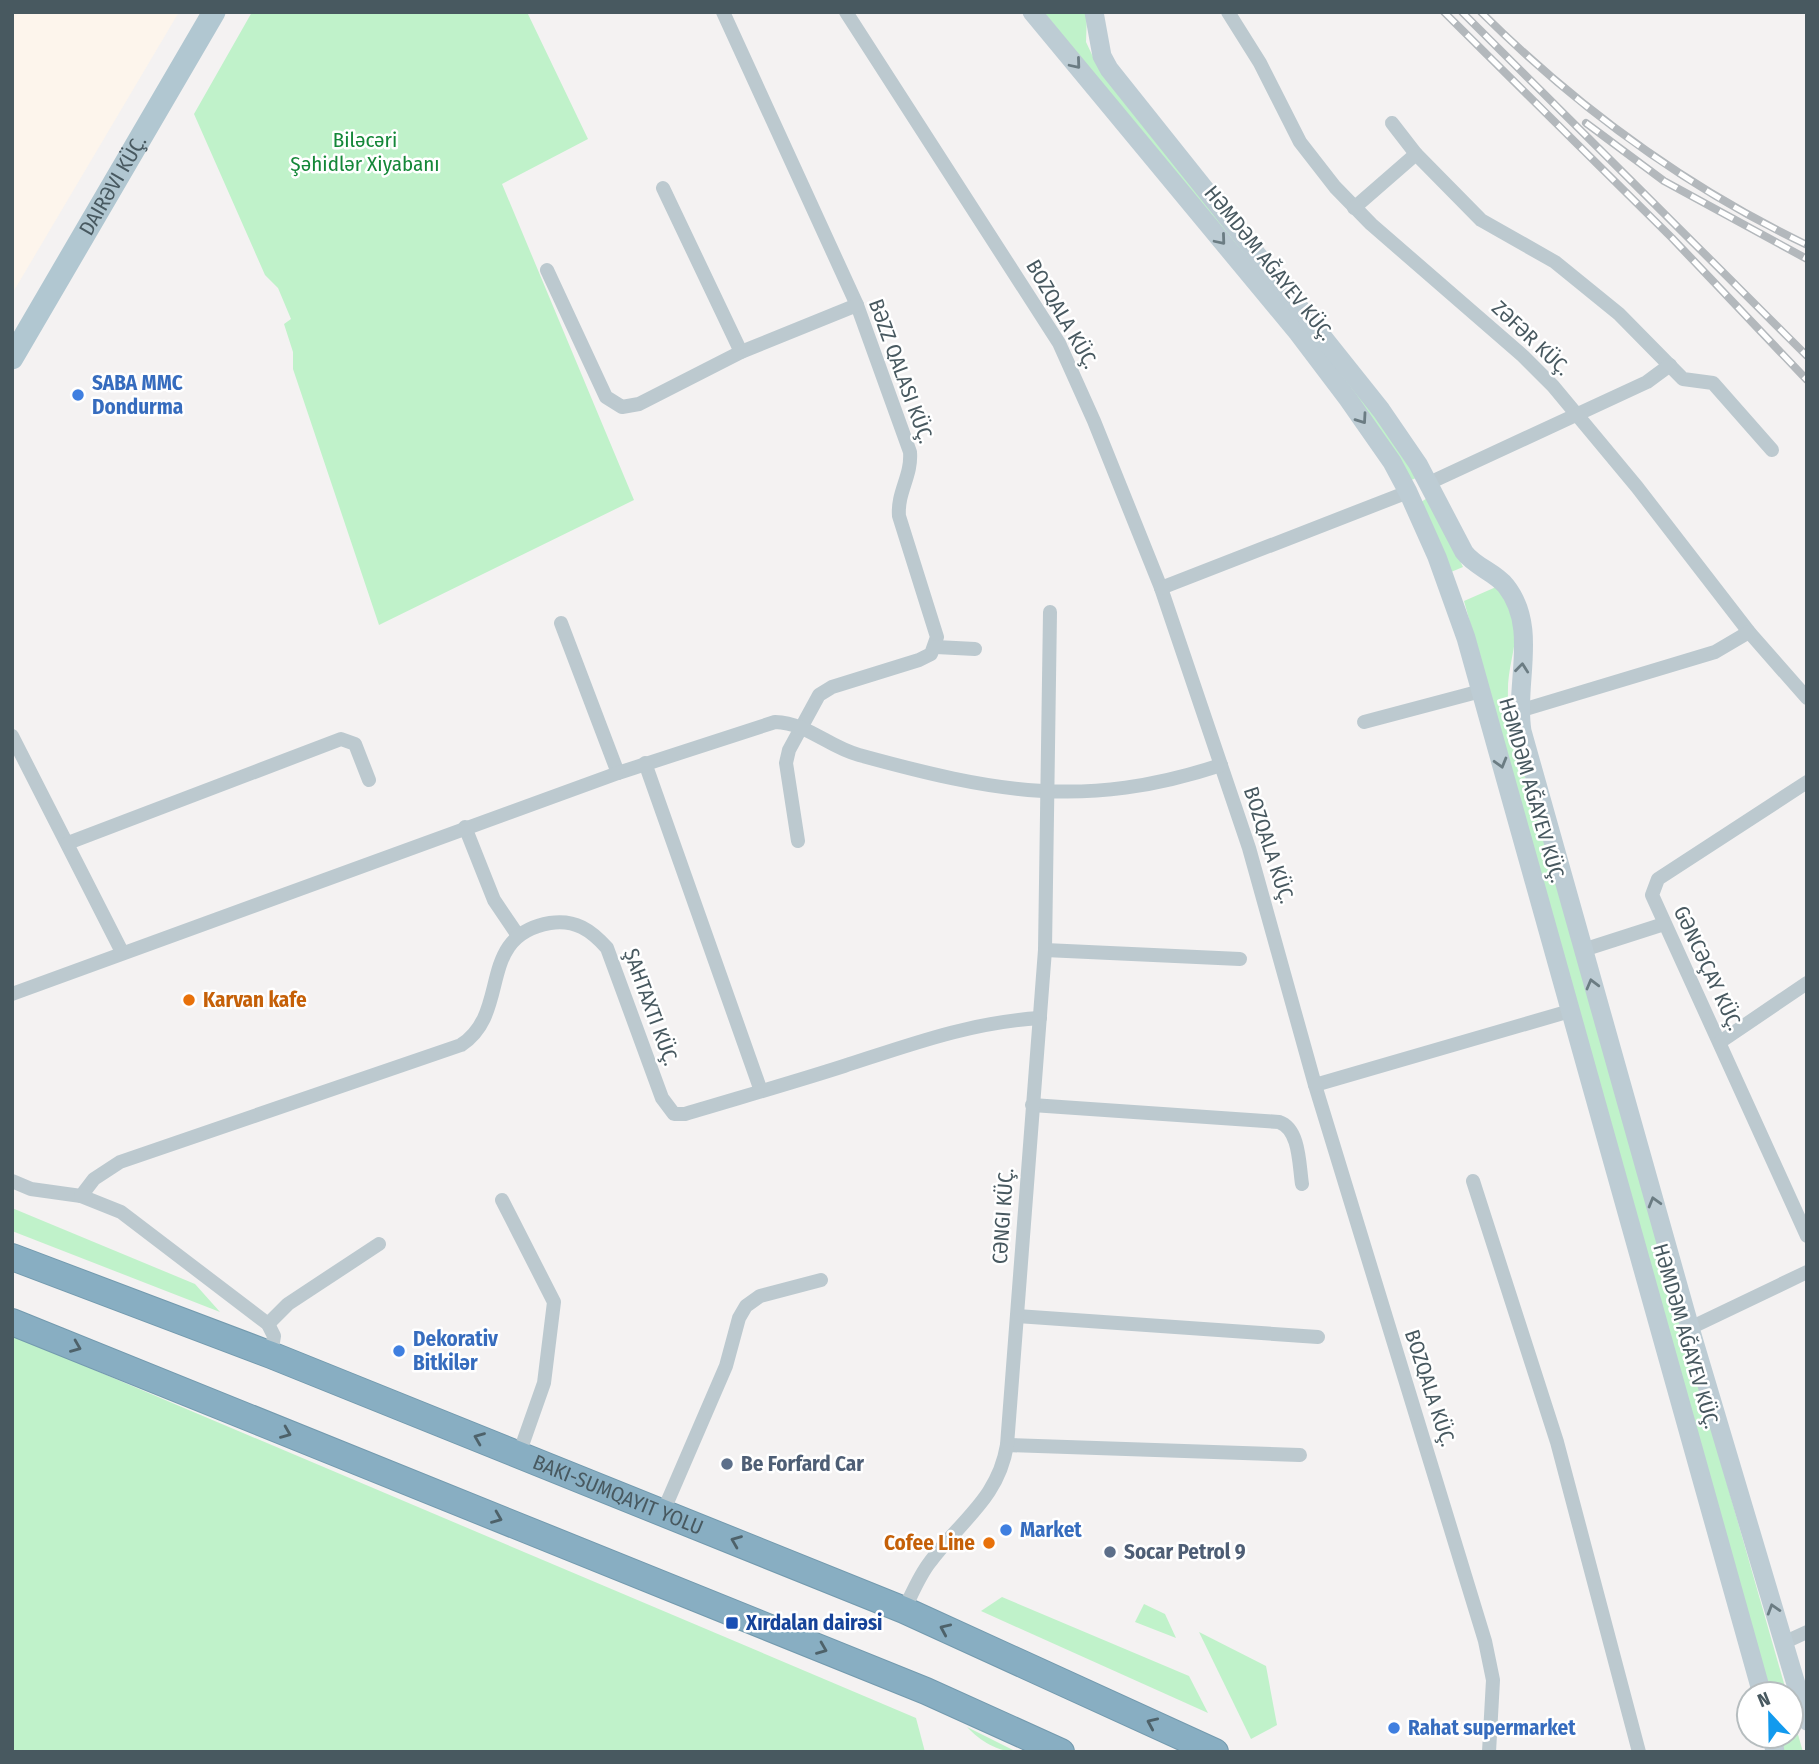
<svg xmlns="http://www.w3.org/2000/svg" width="1819" height="1764" font-family="'Fira Sans Condensed',sans-serif">
<style>
.commercial{fill:#fdf5ec}
.green{fill:#c0f2ca}
.lines{fill:none;stroke-linecap:round;stroke-linejoin:round}
.highway-casing{stroke:#739aae;stroke-width:28}
.street{stroke:#bcc9cf;stroke-width:14}
.secondary{stroke:#bdccd4;stroke-width:19}
.primary{stroke:#b1c7d1;stroke-width:23}
.highway{stroke:#88aec2;stroke-width:26}
.rail-casing{stroke:#b3b8bc;stroke-width:8}
.rail{stroke:#fff;stroke-width:5;stroke-dasharray:16;stroke-linecap:butt}
.oneway{stroke:#6b7c83}
.oneway2{stroke:#4e626a}
.shop-dot{fill:#3f7fe0;stroke:#fff;stroke-width:2.5}
.food-dot{fill:#e8710a;stroke:#fff;stroke-width:2.5}
.service-dot{fill:#5c6f8a;stroke:#fff;stroke-width:2.5}
.transit-dot{fill:#1a4fb4;stroke:#fff;stroke-width:2.5}
.labels{text-anchor:middle;dominant-baseline:central;stroke-width:5;stroke-linejoin:round;paint-order:stroke}
.park-label{font-size:21px;fill:#148738;stroke:#fff}
.street-label{font-size:21px;fill:#485960;stroke:#fff}
.shop-label{font-size:21px;font-weight:bold;fill:#366cbe;stroke:#fff;text-anchor:start}
.food-label{font-size:21px;font-weight:bold;fill:#c56008;stroke:#fff;text-anchor:start}
.service-label{font-size:21px;font-weight:bold;fill:#4e5e75;stroke:#fff;text-anchor:start}
.transit-label{font-size:21px;font-weight:bold;fill:#164399;stroke:#fff;text-anchor:start}
</style>
<rect width="100%" height="100%" fill="#f4f2f2"/>
<polygon class="commercial" points="12,12 179,12 12,294"/>
<g class="green">
<polygon points="252,12 527,12 588,139 502,184 634,500 379,625 293,369 293,352 284,324 291,319 278,288 265,275 194,114"/>
<polygon points="1044,12 1087,12 1086,42 1094,59 1295,307 1419,477 1411,480"/>
<polygon points="1429,497 1463,567 1451,572 1421,502"/>
<path d="M1496,587C1532,629 1506,652 1508,697C1509,711 1513,726 1515,741L1787,1694H1770L1464,601Z"/>
<polygon points="12,1208 195,1284 220,1312 12,1231"/>
<polygon points="12,1335 916,1718 925,1752 12,1752"/>
<polygon points="1002,1597 1189,1676 1208,1713 981,1611"/>
<polygon points="1144,1604 1165,1614 1176,1638 1135,1622"/>
<polygon points="1199,1632 1266,1666 1277,1725 1251,1739"/>
<polygon points="1791,1710 1803,1752 1784,1752 1780,1736 1791,1736"/>
<path d="M967,1727L1017,1752C998,1752 980,1741 967,1727Z"/>
</g>
<g class="lines">
<g class="highway-casing">
<g id="highway">
<path id="s2" d="M12,1257L271,1355L904,1610L1215,1752"/>
<polyline points="12,1322 926,1691 1061,1752"/>
</g>
</g>
<g class="street">
<path d="M723,12L857,305L910,452C912,476 897,492 899,516L937,637L931,654L919,660L832,687L819,695L789,750L786,763L798,841"/>
<polyline points="846,12 1059,343 1094,421 1161,588 1249,848 1315,1085 1485,1641 1493,1680 1489,1752"/>
<polyline points="1228,12 1260,63 1300,142 1335,187 1371,224 1523,356 1553,386 1637,487 1749,632 1807,698"/>
<polyline points="1392,123 1416,154"/>
<polyline points="663,188 741,352"/>
<polyline points="1354,208 1416,154 1481,220 1555,262 1619,314 1683,379 1713,383 1772,450"/>
<polyline points="547,270 606,397 622,407 639,404 741,352 857,305"/>
<polyline points="1429,483 1647,382 1670,365"/>
<polyline points="1161,588 1408,492"/>
<polyline points="561,623 618,773"/>
<polyline points="936,647 975,649"/>
<polyline points="1519,711 1715,652 1749,632"/>
<polyline points="1364,722 1481,691"/>
<polyline points="12,736 122,952"/>
<polyline points="645,763 761,1091"/>
<polyline points="1807,782 1658,879 1652,895 1807,1236"/>
<polyline points="465,827 494,900 517,934"/>
<polyline points="68,843 341,739 355,744 369,780"/>
<polyline points="1045,950 1240,959"/>
<polyline points="1583,950 1664,924"/>
<path d="M12,994L618,773L775,722C808,723 828,747 859,755C994,792 1084,810 1221,765"/>
<polyline points="1720,1042 1807,983"/>
<polyline points="1315,1085 1570,1011"/>
<path d="M1032,1105L1279,1122C1300,1129 1299,1165 1302,1184"/>
<path d="M12,1181L31,1189L81,1196L94,1179L120,1162L461,1045C512,1012 475,936 550,923C575,919 591,930 607,948L662,1098L674,1114H685C738,1098 791,1083 844,1066C909,1045 971,1022 1040,1018"/>
<polyline points="1473,1181 1557,1442 1639,1752"/>
<polyline points="81,1196 121,1212 268,1324 274,1336 271,1355"/>
<polyline points="502,1200 554,1302 544,1383 519,1454"/>
<polyline points="1017,1316 1318,1337"/>
<polyline points="268,1324 288,1304 379,1244"/>
<polyline points="1690,1328 1807,1272"/>
<polyline points="1007,1445 1300,1455"/>
<polyline points="663,1512 726,1366 739,1318 746,1306 760,1296 821,1280"/>
<path d="M904,1610C912,1594 919,1576 930,1562C961,1520 998,1499 1007,1445L1045,950L1050,612"/>
<polyline points="1783,1643 1807,1632"/>
</g>
<g class="secondary">
<polyline points="1032,12 1298,333 1348,399 1392,462 1408,492 1437,557 1466,638 1762,1694"/>
<path d="M1094,12L1102,56L1109,69L1381,410L1418,464L1464,552C1475,567 1495,572 1506,586C1539,628 1514,684 1522,731L1690,1328L1807,1721"/>
<polyline points="1772,1736 1775,1752"/>
</g>
<path class="primary" id="s1" d="M12,358L214,12"/>
<use href="#highway" class="highway"/>
<g class="rail-casing">
<g id="rail">
<polyline points="1444,12 1672,238 1807,380"/>
<polyline points="1462,12 1807,356"/>
<path d="M1481,12C1578,108 1684,186 1807,245"/>
<polyline points="1586,123 1664,181 1807,259"/>
</g>
</g>
<use href="#rail" class="rail"/>
</g>
<defs><path id="oneway-chevron" d="M-2-3.5L2.5 0L-2 3.5" fill="none" stroke-width="1.6" stroke-linecap="round" stroke-linejoin="round" transform="scale(1.75)"/></defs>
<g class="oneway">
<use href="#oneway-chevron" transform="translate(1076 64) rotate(50)"/>
<use href="#oneway-chevron" transform="translate(1221 240) rotate(50)"/>
<use href="#oneway-chevron" transform="translate(1362 419) rotate(55)"/>
<use href="#oneway-chevron" transform="translate(1522 668) rotate(-84)"/>
<use href="#oneway-chevron" transform="translate(1501 763) rotate(74)"/>
<use href="#oneway-chevron" transform="translate(1592 984) rotate(-105)"/>
<use href="#oneway-chevron" transform="translate(1654 1202) rotate(-106)"/>
<use href="#oneway-chevron" transform="translate(1773 1609) rotate(-107)"/>
</g>
<g class="oneway2">
<use href="#oneway-chevron" transform="translate(76 1347) rotate(22)"/>
<use href="#oneway-chevron" transform="translate(286 1433) rotate(22)"/>
<use href="#oneway-chevron" transform="translate(479 1438) rotate(-158)"/>
<use href="#oneway-chevron" transform="translate(497 1518) rotate(22)"/>
<use href="#oneway-chevron" transform="translate(736 1541) rotate(-158)"/>
<use href="#oneway-chevron" transform="translate(945 1629) rotate(-156)"/>
<use href="#oneway-chevron" transform="translate(822 1649) rotate(22)"/>
<use href="#oneway-chevron" transform="translate(1152 1723) rotate(-156)"/>
</g>
<g class="shop-dot">
<circle cx="78" cy="395" r="7"/>
<circle cx="399" cy="1351" r="7"/>
<circle cx="1006" cy="1530" r="7"/>
<circle cx="1394" cy="1728" r="7"/>
</g>
<g class="food-dot">
<circle cx="189" cy="1000" r="7"/>
<circle cx="989" cy="1543" r="7"/>
</g>
<g class="service-dot">
<circle cx="727" cy="1464" r="7"/>
<circle cx="1110" cy="1552" r="7"/>
</g>
<rect class="transit-dot" x="725" y="1616" width="14" height="14" rx="3.5"/>
<g class="labels">
<g class="park-label">
<text x="365" y="140">Biləcəri<tspan x="365" dy="24">Şəhidlər Xiyabanı</tspan></text>
</g>
<g class="street-label">
<text stroke="none"><textPath href="#s1" startOffset="200">DAIRƏVI KÜÇ.</textPath></text>
<text transform="translate(1269 263) rotate(51)">HƏMDƏM AĞAYEV KÜÇ.</text>
<text transform="translate(1062 314) rotate(60)">BOZQALA KÜÇ.</text>
<text transform="translate(1531 338) rotate(43)">ZƏFƏR KÜÇ.</text>
<text transform="translate(901 371) rotate(70)">BƏZZ QALASI KÜÇ.</text>
<text transform="translate(1532 790) rotate(74)">HƏMDƏM AĞAYEV KÜÇ.</text>
<text transform="translate(1269 845) rotate(72)">BOZQALA KÜÇ.</text>
<text transform="translate(1708 968) rotate(65)">GƏNCƏÇAY KÜÇ.</text>
<text transform="translate(651 1007) rotate(70)">ŞAHTAXTI KÜÇ.</text>
<text transform="translate(1003 1216) rotate(-86)">CƏNGI KÜÇ.</text>
<text transform="translate(1686 1336) rotate(74)">HƏMDƏM AĞAYEV KÜÇ.</text>
<text transform="translate(1430 1388) rotate(72)">BOZQALA KÜÇ.</text>
<text stroke="none"><textPath href="#s2" startOffset="651">BAKI-SUMQAYIT YOLU</textPath></text>
</g>
<g class="shop-label">
<text x="92" y="383">SABA MMC<tspan x="92" dy="24">Dondurma</tspan></text>
<text x="413" y="1339">Dekorativ<tspan x="413" dy="24">Bitkilər</tspan></text>
<text x="1020" y="1530">Market</text>
<text x="1408" y="1728">Rahat supermarket</text>
</g>
<g class="food-label">
<text x="203" y="1000">Karvan kafe</text>
<text x="975" y="1543" text-anchor="end">Cofee Line</text>
</g>
<g class="service-label">
<text x="741" y="1464">Be Forfard Car</text>
<text x="1124" y="1552">Socar Petrol 9</text>
</g>
<g class="transit-label">
<text x="746" y="1623">Xırdalan dairəsi</text>
</g>
</g>
<rect width="1819" height="1764" fill="none" stroke="#485960" stroke-width="28"/>
<g transform="translate(1770 1715) rotate(338)"><circle r="33" fill="#ffffff" stroke="#b6bdbf" stroke-width="2"/>
<path d="M0-5L12 26L0 18L-12 26Z" fill="#129aee"/>
<text y="-10" font-size="19" font-weight="bold" text-anchor="middle" fill="#485960">N</text>
</g>
</svg>
